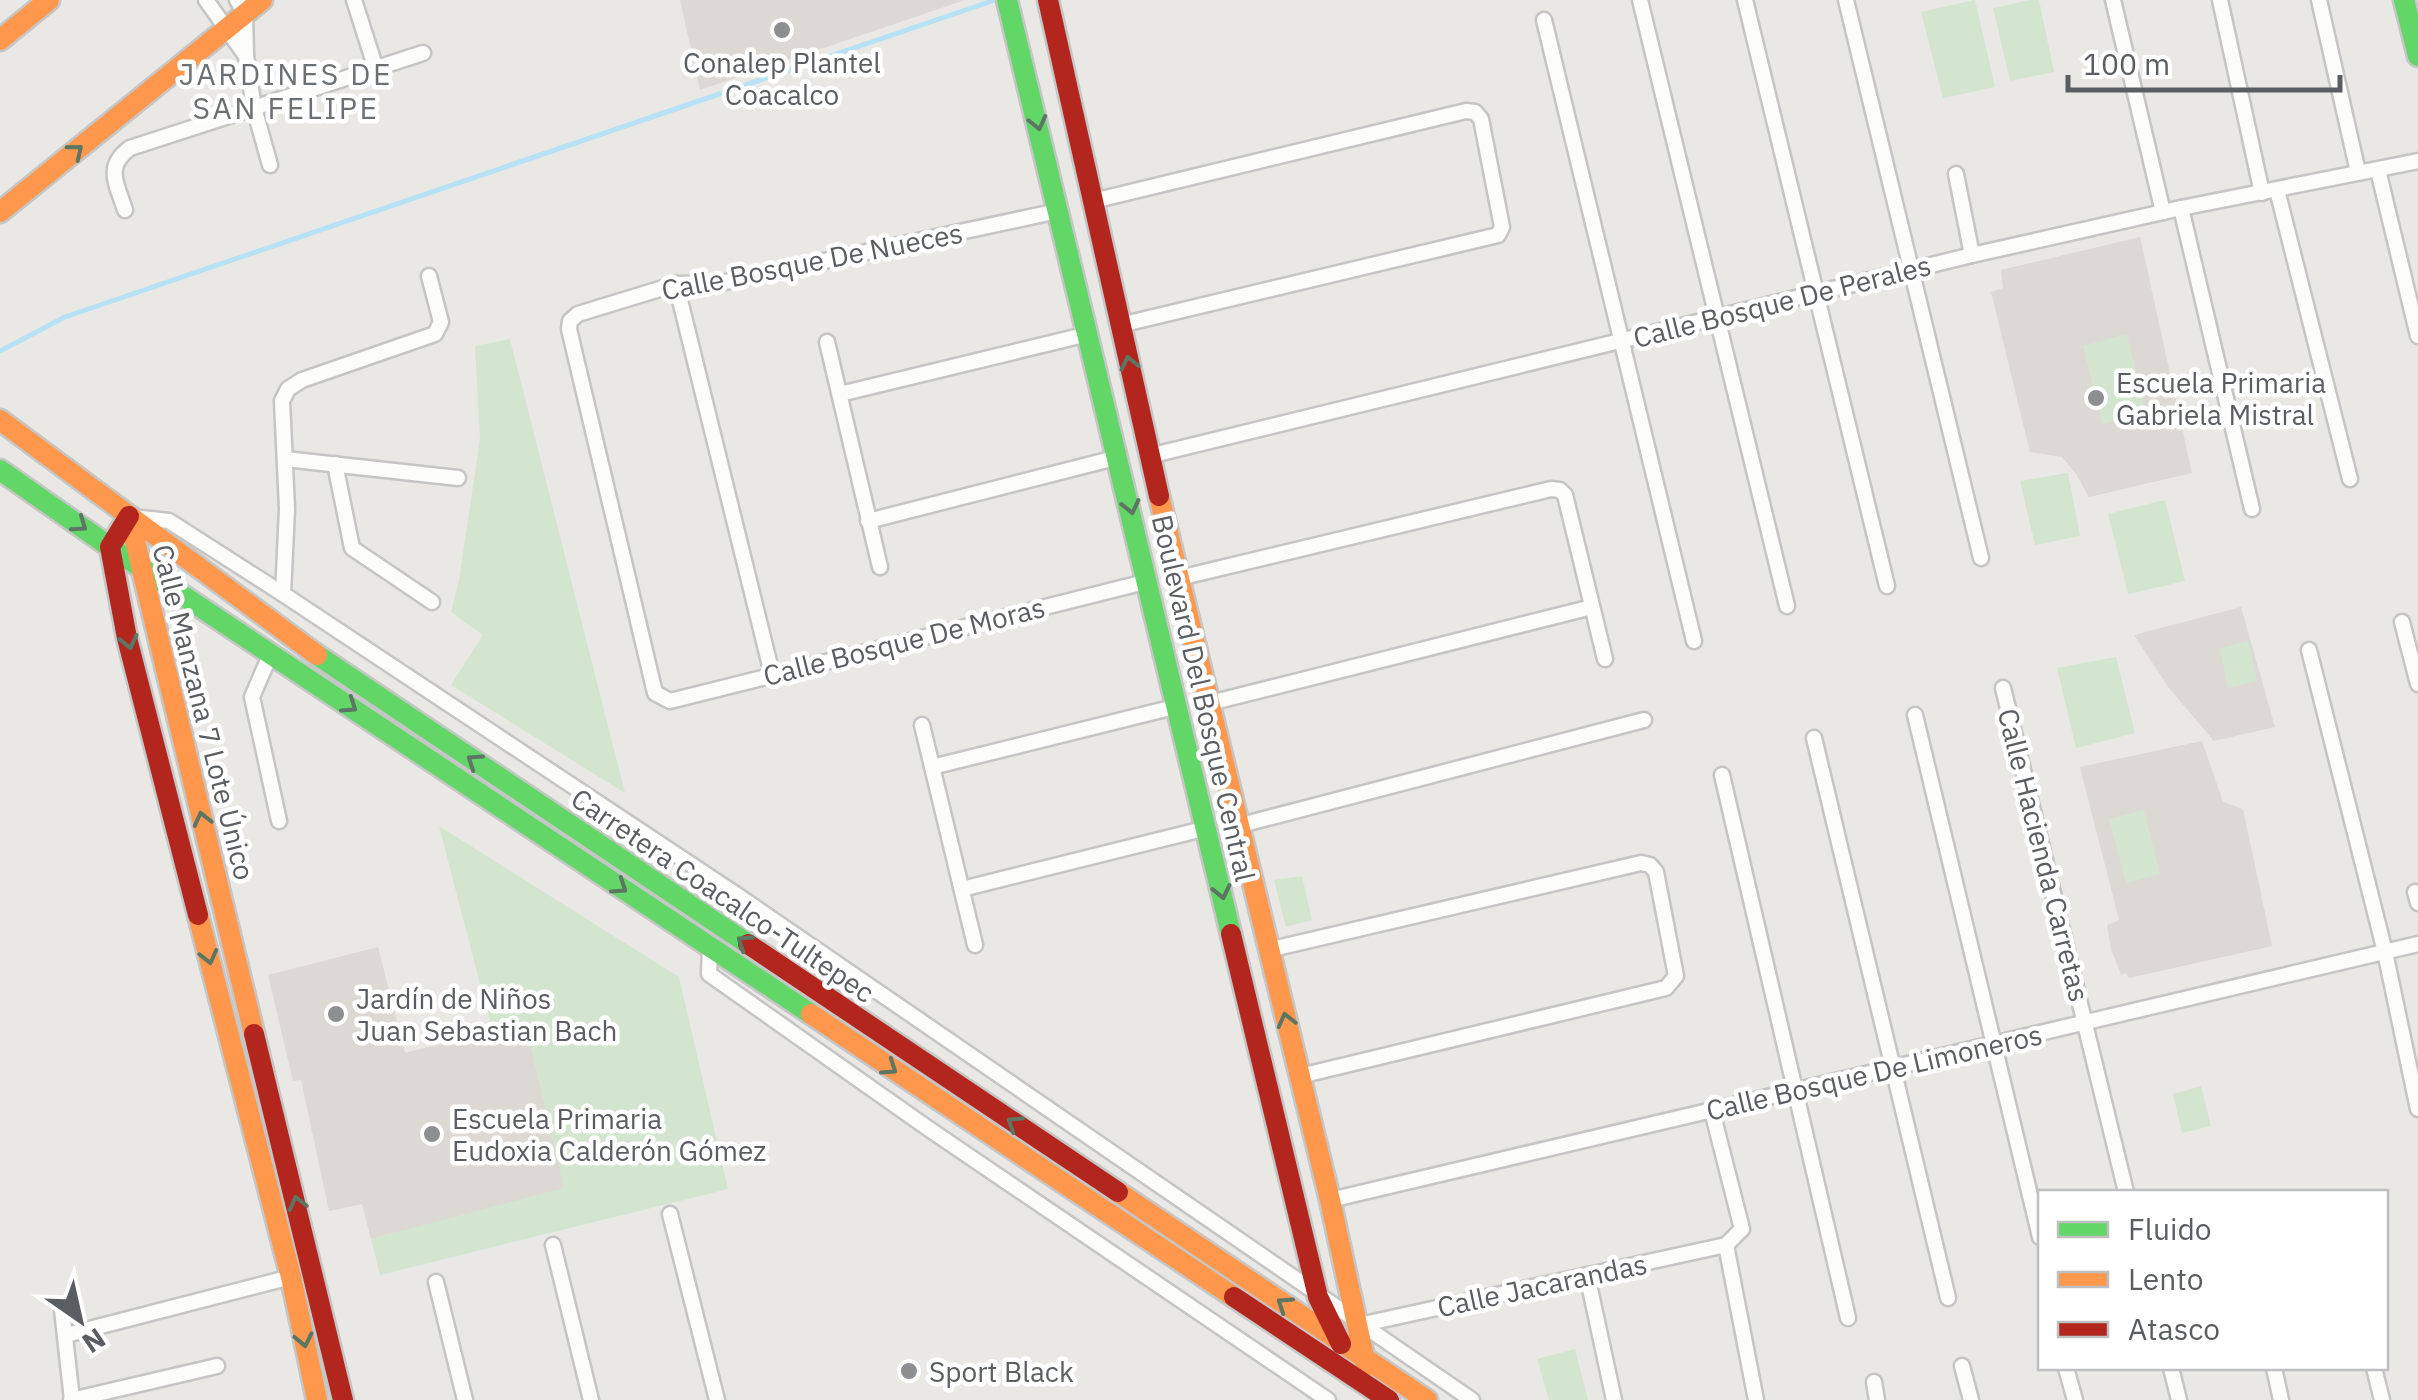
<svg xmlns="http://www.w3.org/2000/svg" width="2418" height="1400" font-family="'IBM Plex Sans',sans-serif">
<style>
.education{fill:#dcd8d3}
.green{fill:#d4e5cf}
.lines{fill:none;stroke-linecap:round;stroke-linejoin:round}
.stream{stroke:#b7e1f4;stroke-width:5}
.street-casing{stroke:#c5c5c5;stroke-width:19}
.fast-casing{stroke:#c6c6c6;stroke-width:25}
.slow-casing{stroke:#c6c6c6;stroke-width:25}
.jam-casing{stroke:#c6c6c6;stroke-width:25}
.street{stroke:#fcfcfb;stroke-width:14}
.fast{stroke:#63d668;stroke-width:20}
.slow{stroke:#ff974d;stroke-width:20}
.jam{stroke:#b3261e;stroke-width:20}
.oneway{stroke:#5c7663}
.poi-dot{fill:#8c8e90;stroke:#fff;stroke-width:4}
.labels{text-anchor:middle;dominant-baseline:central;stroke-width:9;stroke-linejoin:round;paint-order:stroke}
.poi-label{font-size:28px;fill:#5a5e62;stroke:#fff;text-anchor:start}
.street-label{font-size:28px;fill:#5a5e62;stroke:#fff}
.neighbourhood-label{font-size:30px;letter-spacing:2.5px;fill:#6b7074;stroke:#fff}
</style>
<rect width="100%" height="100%" fill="#e9e8e4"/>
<g class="education">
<polygon points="680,0 965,0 700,90"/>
<polygon points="2140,237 2192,473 2089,497 2076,474 2062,457 2030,452 1991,292 2003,288 2001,270"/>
<polygon points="2241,607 2275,727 2214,741 2169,688 2134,635"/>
<polygon points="2202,741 2223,802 2243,809 2272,946 2129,978 2126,973 2121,975 2111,949 2107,925 2119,920 2080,767"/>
<polygon points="378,947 405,1053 525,1022 565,1189 371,1239 362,1204 329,1211 301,1080 293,1081 268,975"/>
</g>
<g class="green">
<polygon points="1975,0 1995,87 1943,98 1921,12"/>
<polygon points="2031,0 2039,0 2054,72 2010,81 1993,8"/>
<polygon points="2127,334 2146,413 2102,424 2083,346"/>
<polygon points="510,339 625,793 451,685 483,635 451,612 459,580 480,439 475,346"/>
<polygon points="2068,473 2080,536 2035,545 2020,481"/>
<polygon points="2165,500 2185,581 2128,594 2108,514"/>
<polygon points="2248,641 2257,681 2228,688 2220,648"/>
<polygon points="2116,657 2135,733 2076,748 2057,668"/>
<polygon points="2144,810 2160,874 2126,883 2109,819"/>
<polygon points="439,826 679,977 728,1189 380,1275 371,1239 564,1188 525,1022 492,1030"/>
<polygon points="1302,876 1312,920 1286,927 1274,880"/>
<polygon points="2201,1086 2211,1126 2182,1133 2173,1094"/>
<polygon points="1575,1349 1588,1400 1549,1400 1537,1359"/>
</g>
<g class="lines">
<polyline class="stream" points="0,351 65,317 995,0"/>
<g class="street-casing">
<g id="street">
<polyline points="206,0 246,56"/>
<polyline points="237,0 245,13 246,56 254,108 270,165"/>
<polyline points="354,0 376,69"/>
<polyline points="1640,0 1787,606"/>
<polyline points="1745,0 1887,586"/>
<polyline points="1846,0 1981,558"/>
<polyline points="2113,0 2163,212"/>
<polyline points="2220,0 2262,193"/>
<polyline points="2319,0 2358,172"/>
<polyline points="1544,20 1694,641"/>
<polyline points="2378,170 2418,336"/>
<polyline points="1956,174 1972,255"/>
<polyline points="2277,190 2350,479"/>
<polyline points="1093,201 1466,111 1475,112 1481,119 1502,227 1498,235 1120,325"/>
<polyline points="2181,208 2252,509"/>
<path d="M125,210C117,184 104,167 130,148L423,53"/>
<polyline points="1058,211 721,283 676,284 578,314 570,321 569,329 655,693 670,701 1149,581"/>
<polyline points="676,284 772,674"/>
<polyline points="827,342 880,567"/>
<polyline points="840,394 1088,334"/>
<polyline points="1149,456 1972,255 2181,208 2418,161"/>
<polyline points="285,459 458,478"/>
<polyline points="335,464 352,548 432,602"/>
<polyline points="132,517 169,521 283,594 737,895 1472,1400"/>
<polyline points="868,521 1119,457"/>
<polyline points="1179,578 1551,489 1560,490 1565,495 1605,659"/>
<polyline points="283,594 287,509 282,401 288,389 302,380 435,334 441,322 429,276"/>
<polyline points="2402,622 2418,684"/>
<polyline points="2309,650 2385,952 2418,1109"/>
<polyline points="271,653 252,697 279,821"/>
<polyline points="2003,688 2126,1192"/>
<polyline points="1210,703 1592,607"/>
<polyline points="1915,715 2040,1237"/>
<polyline points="922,725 975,945"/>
<polyline points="1814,738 1948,1298"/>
<polyline points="932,767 1178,706"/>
<polyline points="1722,775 1848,1318"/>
<polyline points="1237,826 1644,720"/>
<polyline points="962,889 1207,828"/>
<polyline points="2415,892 2418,903"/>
<polyline points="710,947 709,974 929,1129 1328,1400"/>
<polyline points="1268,950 1641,863 1650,865 1656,872 1676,976 1666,988 1300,1076"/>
<polyline points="1712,1111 1742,1229 1726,1245"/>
<polyline points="1330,1200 2418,944"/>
<polyline points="670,1214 717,1400"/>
<polyline points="553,1245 591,1400"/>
<polyline points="1726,1245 1756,1400"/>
<polyline points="1587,1275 1614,1400"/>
<polyline points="436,1282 465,1400"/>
<polyline points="62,1310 72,1400"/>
<polyline points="1359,1325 1726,1245"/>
<polyline points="66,1335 291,1277"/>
<polyline points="1962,1366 1971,1400"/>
<polyline points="2066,1368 2075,1400"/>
<polyline points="2171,1368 2179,1400"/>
<polyline points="2274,1368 2281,1400"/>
<polyline points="2374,1368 2382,1400"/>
<polyline points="1874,1382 1877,1400"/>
<polyline points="71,1400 217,1366"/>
</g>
</g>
<g class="fast-casing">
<g id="fast">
<polyline points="1007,0 1231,934"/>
<polyline points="2404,0 2418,56"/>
<polyline points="0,470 110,547 811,1014"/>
<polyline points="317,655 748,944"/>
</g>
</g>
<g class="slow-casing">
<g id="slow">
<polyline points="0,40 49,0"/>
<polyline points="0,212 262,0"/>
<polyline points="0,420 317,655"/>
<polyline points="1159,496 1330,1200 1366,1366"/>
<polyline points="129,516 254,1034"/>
<polyline points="198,915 291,1277 317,1400"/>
<polyline points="811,1014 1234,1297"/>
<polyline points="1118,1192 1427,1400"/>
</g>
</g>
<g class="jam-casing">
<g id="jam">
<polyline points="1048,0 1159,496"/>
<polyline points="129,516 110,547 127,638 198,915"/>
<polyline points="1231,934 1318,1297 1341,1344"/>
<polyline points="748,944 1118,1192"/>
<polyline points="254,1034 343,1400"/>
<polyline points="1234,1297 1389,1400"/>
</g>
</g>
<use href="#street" class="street"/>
<use href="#fast" class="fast"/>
<use href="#slow" class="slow"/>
<use href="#jam" class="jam"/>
</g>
<defs><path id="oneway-chevron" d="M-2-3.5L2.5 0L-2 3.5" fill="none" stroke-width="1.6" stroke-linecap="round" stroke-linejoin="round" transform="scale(2.5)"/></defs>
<g class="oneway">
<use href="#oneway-chevron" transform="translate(1038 123) rotate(76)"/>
<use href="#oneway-chevron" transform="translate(76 151) rotate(-39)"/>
<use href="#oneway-chevron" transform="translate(1129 363) rotate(-102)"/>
<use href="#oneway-chevron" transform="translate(1131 507) rotate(77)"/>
<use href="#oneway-chevron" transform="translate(80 525) rotate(35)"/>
<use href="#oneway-chevron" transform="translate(129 642) rotate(77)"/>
<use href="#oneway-chevron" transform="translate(350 706) rotate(34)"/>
<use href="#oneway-chevron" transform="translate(474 761) rotate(-146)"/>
<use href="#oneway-chevron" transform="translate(202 819) rotate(-104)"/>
<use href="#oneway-chevron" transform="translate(620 887) rotate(34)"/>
<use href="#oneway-chevron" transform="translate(1222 892) rotate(77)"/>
<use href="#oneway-chevron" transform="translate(744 942) rotate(-146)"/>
<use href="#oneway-chevron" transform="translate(209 957) rotate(76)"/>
<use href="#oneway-chevron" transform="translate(1286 1020) rotate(-104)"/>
<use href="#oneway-chevron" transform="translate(890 1068) rotate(34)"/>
<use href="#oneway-chevron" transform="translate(1014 1123) rotate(-146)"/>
<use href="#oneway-chevron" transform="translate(297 1203) rotate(-104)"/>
<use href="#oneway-chevron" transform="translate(1284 1304) rotate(-146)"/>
<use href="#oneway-chevron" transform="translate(304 1340) rotate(78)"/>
</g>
<g class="poi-dot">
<circle cx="782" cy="30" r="10"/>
<circle cx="2096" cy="398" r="10"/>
<circle cx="336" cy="1014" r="10"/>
<circle cx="432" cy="1134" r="10"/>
<circle cx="909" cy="1371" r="10"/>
</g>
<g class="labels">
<g class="poi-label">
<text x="782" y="62" text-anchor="middle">Conalep Plantel<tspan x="782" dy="32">Coacalco</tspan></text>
<text x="2116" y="382">Escuela Primaria<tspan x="2116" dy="32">Gabriela Mistral</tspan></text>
<text x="356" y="998">Jardín de Niños<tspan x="356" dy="32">Juan Sebastian Bach</tspan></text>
<text x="452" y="1118">Escuela Primaria<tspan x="452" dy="32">Eudoxia Calderón Gómez</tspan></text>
<text x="929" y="1371">Sport Black</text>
</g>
<g class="street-label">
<text transform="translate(812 261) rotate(-11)">Calle Bosque De Nueces</text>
<text transform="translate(1782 301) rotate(-14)">Calle Bosque De Perales</text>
<text transform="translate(904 641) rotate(-14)">Calle Bosque De Moras</text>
<text transform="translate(1204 698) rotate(77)">Boulevard Del Bosque Central</text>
<text transform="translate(204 712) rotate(76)">Calle Manzana 7 Lote Único</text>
<text transform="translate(2044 855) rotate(76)">Calle Hacienda Carretas</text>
<text transform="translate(723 895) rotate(34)">Carretera Coacalco-Tultepec</text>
<text transform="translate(1874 1072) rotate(-13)">Calle Bosque De Limoneros</text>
<text transform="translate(1542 1285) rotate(-12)">Calle Jacarandas</text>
</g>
<g class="neighbourhood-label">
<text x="286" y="73">JARDINES DE<tspan x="286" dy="34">SAN FELIPE</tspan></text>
</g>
</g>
<rect x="2038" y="1190" width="350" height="180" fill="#ffffff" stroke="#bdbfc0" stroke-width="2.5"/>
<rect x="2058" y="1222" width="50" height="15" fill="#63d668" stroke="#bdbfc0" stroke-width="2.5"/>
<text x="2128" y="1240" font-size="30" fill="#5a5e62">Fluido</text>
<rect x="2058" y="1272" width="50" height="15" fill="#ff974d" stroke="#bdbfc0" stroke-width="2.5"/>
<text x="2128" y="1290" font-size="30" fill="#5a5e62">Lento</text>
<rect x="2058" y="1322" width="50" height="15" fill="#b3261e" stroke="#bdbfc0" stroke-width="2.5"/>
<text x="2128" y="1340" font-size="30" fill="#5a5e62">Atasco</text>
<g transform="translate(80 1320) rotate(146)" stroke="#ffffff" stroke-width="8" paint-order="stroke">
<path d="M0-8L18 38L0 25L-18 38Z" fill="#5a5e62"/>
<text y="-15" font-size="28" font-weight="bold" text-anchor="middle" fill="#5a5e62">N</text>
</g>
<path d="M2068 75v15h272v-15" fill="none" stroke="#5a5e62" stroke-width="5"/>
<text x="2083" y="75" font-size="30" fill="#5a5e62" stroke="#ffffff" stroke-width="8" paint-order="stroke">100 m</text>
</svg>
